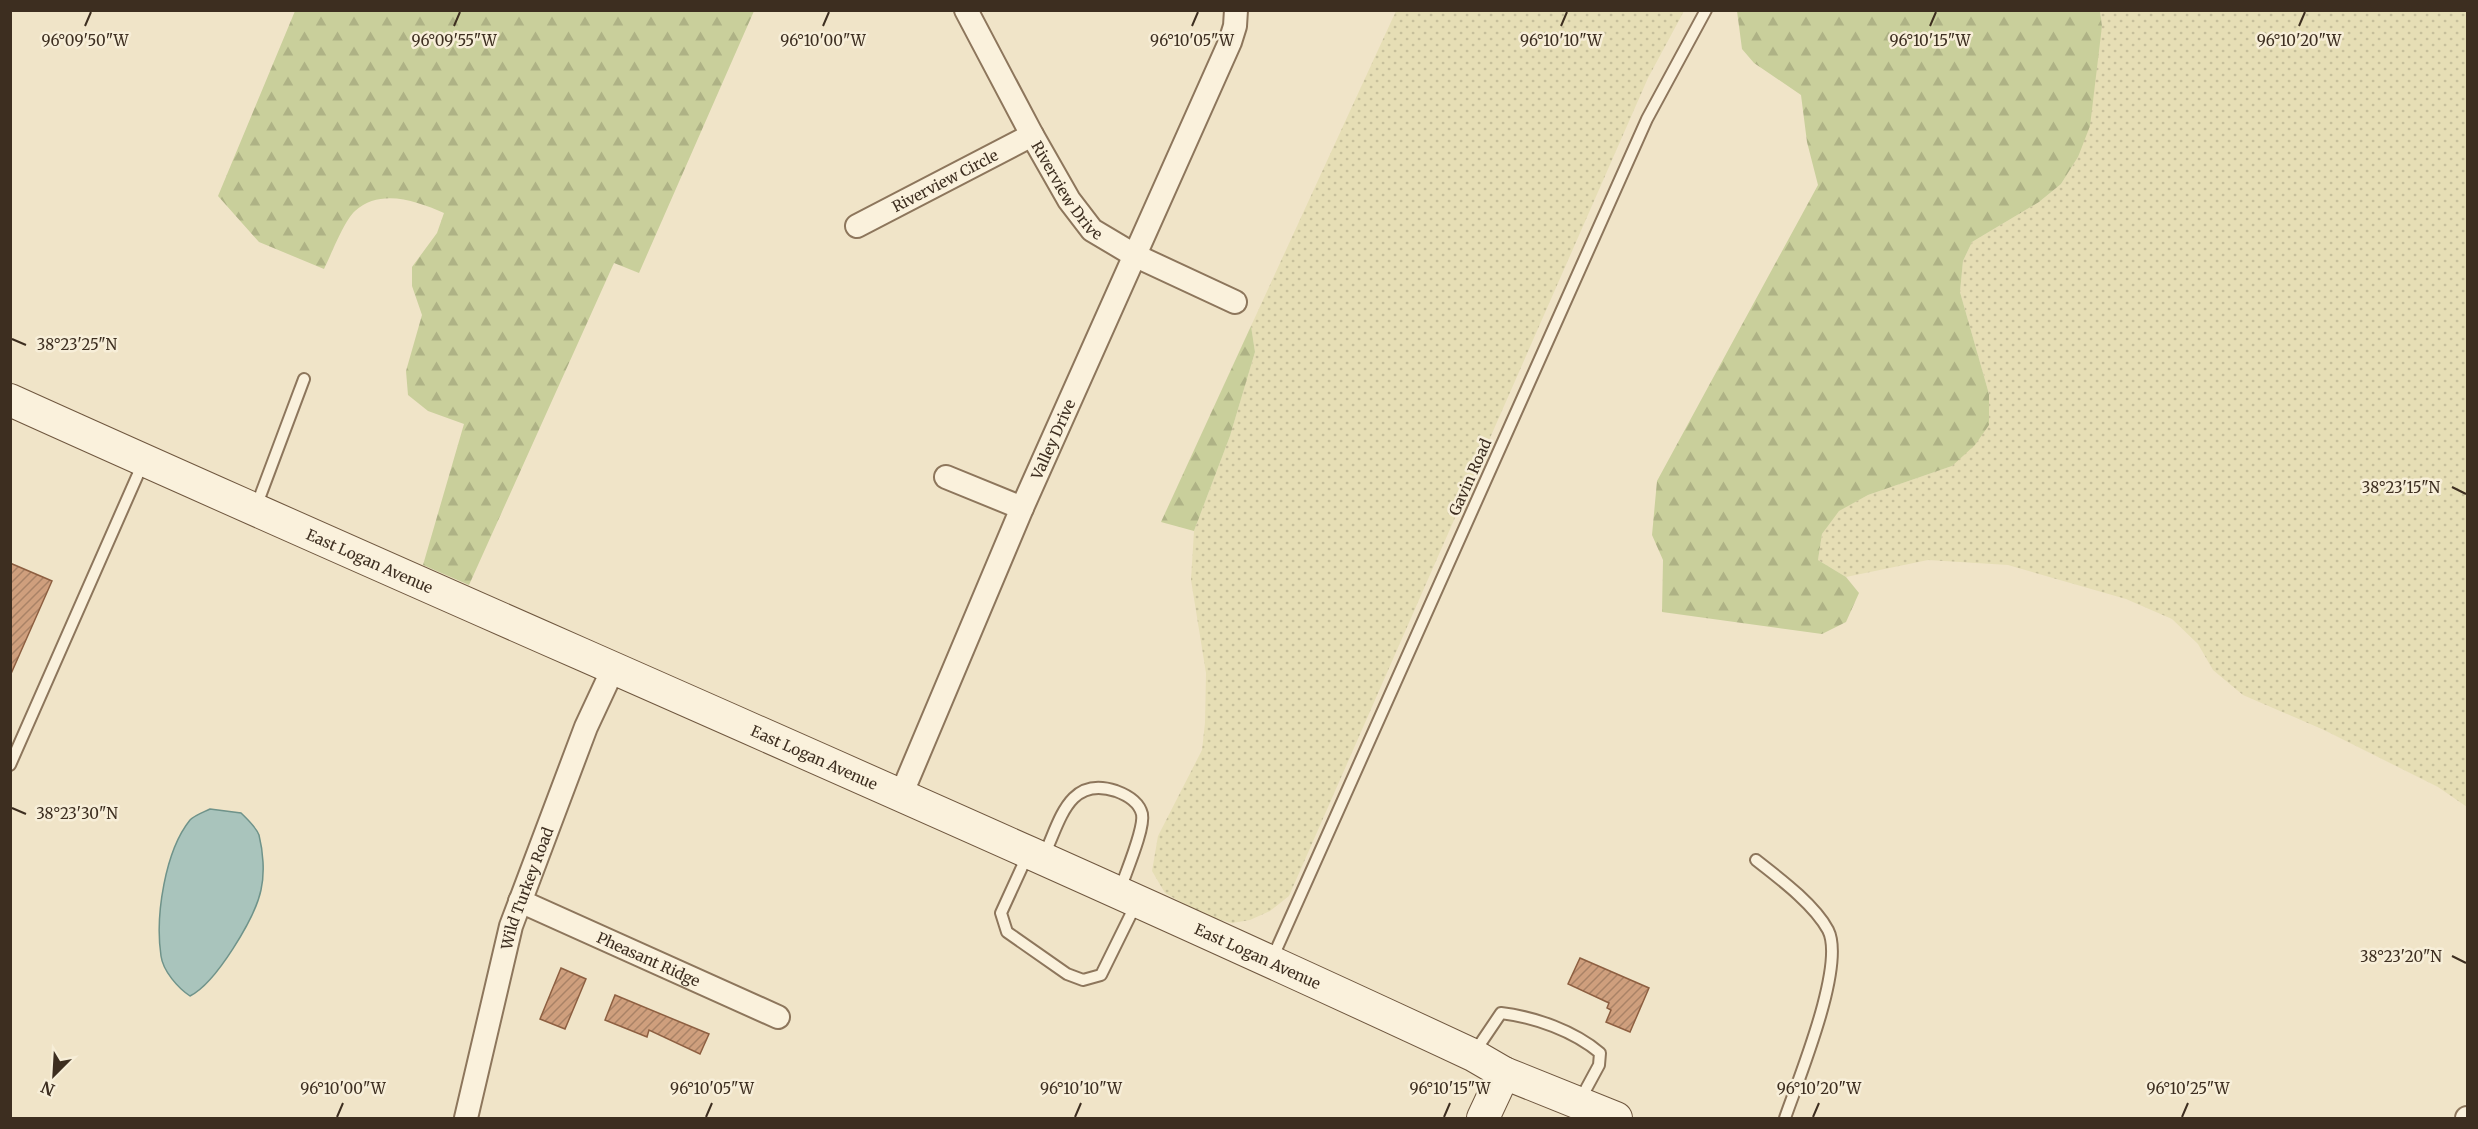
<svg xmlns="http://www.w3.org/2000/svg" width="2478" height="1129" font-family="Merriweather,serif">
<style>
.farmland{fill:url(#farmland-dots)}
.forest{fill:url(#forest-firs)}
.water{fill:#a9c4bc;stroke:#6f938a;stroke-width:1.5}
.building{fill:url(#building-hatch);stroke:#8d5f41;stroke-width:1.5}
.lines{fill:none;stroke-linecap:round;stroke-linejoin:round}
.lane-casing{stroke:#8d765c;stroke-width:14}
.street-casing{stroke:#8d765c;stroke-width:26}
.secondary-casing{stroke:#6f573f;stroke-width:34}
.lane{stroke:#faf1dc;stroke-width:10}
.street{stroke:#faf1dc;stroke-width:22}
.secondary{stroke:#faf1dc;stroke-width:32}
.ticks{fill:none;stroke:#3d2e20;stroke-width:2}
.labels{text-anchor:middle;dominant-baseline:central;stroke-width:5;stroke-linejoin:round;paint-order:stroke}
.street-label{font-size:15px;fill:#3d2e20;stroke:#f7eed8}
.ticks-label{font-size:15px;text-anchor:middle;fill:#3d2e20;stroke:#f7eed8;stroke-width:5;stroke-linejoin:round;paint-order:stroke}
</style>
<defs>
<pattern id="farmland-dots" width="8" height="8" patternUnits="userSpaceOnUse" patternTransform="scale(1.5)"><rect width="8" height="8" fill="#e6deb5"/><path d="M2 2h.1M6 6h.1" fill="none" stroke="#c6bf9b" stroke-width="1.8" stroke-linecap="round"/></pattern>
<pattern id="forest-firs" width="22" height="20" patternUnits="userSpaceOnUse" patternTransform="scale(1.5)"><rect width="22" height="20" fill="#c9cf9b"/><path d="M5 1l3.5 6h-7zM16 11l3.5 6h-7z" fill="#aeb285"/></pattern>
<pattern id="building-hatch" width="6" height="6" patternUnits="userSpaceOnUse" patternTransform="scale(1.5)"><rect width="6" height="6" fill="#cf9f7d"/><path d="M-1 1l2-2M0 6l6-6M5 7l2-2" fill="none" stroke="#a98266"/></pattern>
</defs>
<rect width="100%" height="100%" fill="#f0e4c8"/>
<g class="farmland">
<polygon points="1396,11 1684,11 1648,78 1289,896 1270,911 1250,920 1232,923 1203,915 1165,893 1152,871 1158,836 1202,750 1205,723 1206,673 1191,580 1194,531 1230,436 1255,352 1251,326"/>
<polygon points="2100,11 2467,11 2467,807 2438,787 2324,730 2243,695 2213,670 2198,644 2172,619 2126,599 2008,565 1928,560 1846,577 1818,560 1822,534 1838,511 1868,495 1952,466 1989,394 1960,292 1963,261 1972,242 2039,202 2061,184 2078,157 2102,26"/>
</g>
<g class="forest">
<path d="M295,11H754L639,273L614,263L469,585L423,565L464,424L428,411L408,395L406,371L422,315L412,286V267L437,233L444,213C416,201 381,188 355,211C344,221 331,255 324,269L259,242L218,196Z"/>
<polygon points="1737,11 2100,11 2102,26 2090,126 2078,157 2061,184 2039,202 1972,242 1963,261 1960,292 1989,394 1989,425 1975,445 1952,466 1868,495 1839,511 1822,534 1818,560 1846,577 1859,593 1846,622 1822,634 1662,612 1663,560 1652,535 1657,481 1818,185 1807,142 1801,95 1754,63 1742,49"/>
<polygon points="1251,326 1255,352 1230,436 1194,531 1161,522"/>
</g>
<path class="water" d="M210,809L241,813C247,819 256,827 259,835C263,851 265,873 261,890C255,918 216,983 190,996C178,988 163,971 161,956C155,916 165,851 190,820C195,815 204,812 210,809Z"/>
<g class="building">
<polygon points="10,563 52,581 10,676"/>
<polygon points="1580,958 1649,988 1630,1032 1606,1022 1611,1010 1607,1008 1609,1003 1568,984"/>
<polygon points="561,968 586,979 565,1029 540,1019"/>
<polygon points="615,995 709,1034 700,1054 649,1030 647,1037 605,1020"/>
</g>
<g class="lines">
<g class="lane-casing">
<g id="lane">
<polyline points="256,507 304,379"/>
<polyline points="10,765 143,463"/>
<polyline points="1028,854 1001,913 1007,932 1067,974 1083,980 1101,975 1136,904"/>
<path d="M1044,855C1060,822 1068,775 1116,791C1127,795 1139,802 1142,814C1145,829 1125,874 1120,890"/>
<path d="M1756,860C1779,878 1814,904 1828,930C1846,965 1798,1080 1785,1118"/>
<polyline points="1272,959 1647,119 1706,10"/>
<path d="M1474,1053L1501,1013C1535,1017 1574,1031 1600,1053L1599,1065L1579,1102"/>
</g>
</g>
<g class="street-casing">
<g id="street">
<path id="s1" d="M966,10L1032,135L1069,200L1092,230L1134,255L1235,302"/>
<path id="s2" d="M857,226L1032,135"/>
<polyline points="946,477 1022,508"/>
<path id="s3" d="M901,795L1022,508L1230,42L1235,26L1236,10"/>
<path id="s4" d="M520,901L778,1017"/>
<path id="s5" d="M466,1118L511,926L586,727L614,667"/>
<polyline points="2467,1118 2468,1118"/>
</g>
</g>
<g class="secondary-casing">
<g id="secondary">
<path id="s6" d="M10,400C497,620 989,829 1473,1055L1504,1073L1616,1118"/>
<polyline points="1483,1118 1504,1073"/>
</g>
</g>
<use href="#lane" class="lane"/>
<use href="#street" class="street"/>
<use href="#secondary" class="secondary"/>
</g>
<path class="ticks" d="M85,26L91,12M454,26L460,12M823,26L829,12M1192,26L1198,12M1561,26L1567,12M1930,26L1936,12M2299,26L2305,12M12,339L26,345M2452,487L2466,494M12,808L26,814M2452,956L2466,963M337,1117L343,1103M706,1117L712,1103M1075,1117L1081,1103M1444,1117L1450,1103M1813,1117L1819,1103M2182,1117L2188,1103"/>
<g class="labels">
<g class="street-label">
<text stroke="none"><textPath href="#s2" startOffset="99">Riverview Circle</textPath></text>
<text stroke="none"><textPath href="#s1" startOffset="207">Riverview Drive</textPath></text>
<text stroke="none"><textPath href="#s3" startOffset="387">Valley Drive</textPath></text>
<text transform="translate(1470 477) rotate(-66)">Gavin Road</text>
<text stroke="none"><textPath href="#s6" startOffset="394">East Logan Avenue</textPath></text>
<text stroke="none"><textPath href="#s6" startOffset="880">East Logan Avenue</textPath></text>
<text stroke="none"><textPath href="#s5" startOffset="238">Wild Turkey Road</textPath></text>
<text stroke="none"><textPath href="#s6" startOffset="1366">East Logan Avenue</textPath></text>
<text stroke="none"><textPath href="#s4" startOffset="141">Pheasant Ridge</textPath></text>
</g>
</g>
<g class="ticks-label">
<text x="85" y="46">96°09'50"W</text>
<text x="823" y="46">96°10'00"W</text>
<text x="1192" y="46">96°10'05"W</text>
<text x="1561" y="46">96°10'10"W</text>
<text x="1930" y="46">96°10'15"W</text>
<text x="2299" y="46">96°10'20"W</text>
<text x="454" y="46">96°09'55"W</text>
<text x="77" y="350">38°23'25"N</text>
<text x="2401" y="493">38°23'15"N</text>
<text x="77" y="819">38°23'30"N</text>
<text x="2401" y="962">38°23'20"N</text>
<text x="343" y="1094">96°10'00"W</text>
<text x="712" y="1094">96°10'05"W</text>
<text x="1081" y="1094">96°10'10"W</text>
<text x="1450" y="1094">96°10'15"W</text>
<text x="1819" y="1094">96°10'20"W</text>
<text x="2188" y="1094">96°10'25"W</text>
</g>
<rect width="2478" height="1129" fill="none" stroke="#3d2e20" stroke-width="24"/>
<g transform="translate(54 1075) rotate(204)" stroke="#f7eed8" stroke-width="4.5" paint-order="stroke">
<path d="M0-4.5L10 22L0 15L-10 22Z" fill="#3d2e20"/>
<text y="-9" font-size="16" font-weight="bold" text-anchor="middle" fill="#3d2e20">N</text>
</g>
</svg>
